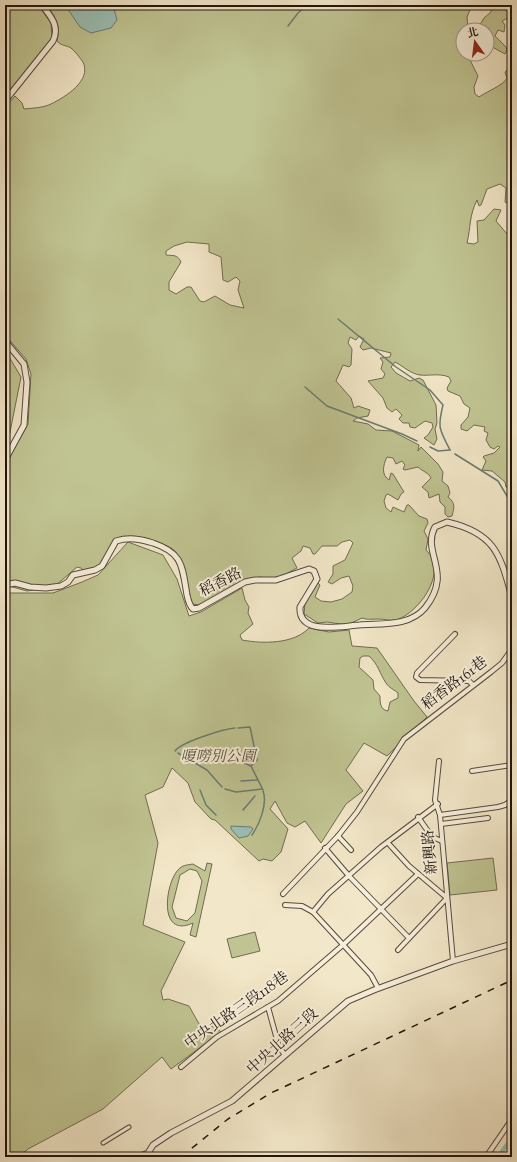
<svg xmlns="http://www.w3.org/2000/svg" width="517" height="1162" font-family="'Sorts Mill Goudy','Noto Serif TC',serif">
<style>
.green{fill:#c0c492;stroke:#706c50;fill-rule:evenodd}
.water{fill:#9bc0b6;stroke:#6a7c72}
.lines{fill:none;stroke-linecap:round;stroke-linejoin:round}
.stream{stroke:#6a7c72;stroke-width:1.5}
.canal{stroke:#9bc0b6;stroke-width:4.5}
.pedestrian-casing{stroke:#554a3c;stroke-width:5}
.minor-casing{stroke:#554a3c;stroke-width:6}
.tertiary-casing{stroke:#554a3c;stroke-width:7}
.pedestrian{stroke:#f7efdb;stroke-width:3}
.minor{stroke:#f7efdb;stroke-width:4}
.tertiary{stroke:#f7efdb;stroke-width:5}
.rail{stroke:#21150d;stroke-width:1.5;stroke-dasharray:7 7;stroke-linecap:butt}
.labels{text-anchor:middle;dominant-baseline:central;stroke-width:4;stroke-linejoin:round;paint-order:stroke}
.street-label{font-size:15px;fill:#21150d;stroke:#f7efdb}
.park-label{font-size:15px;font-style:italic;fill:#59523c;stroke:#f7efdb}
</style>
<rect width="100%" height="100%" fill="#f2e7c8"/>
<filter id="stains"><feTurbulence type="fractalNoise" baseFrequency=".005" numOctaves="4"/><feColorMatrix values="0 0 0 0 .2 0 0 0 0 .09 0 0 0 0 .02 0 0 0 .5 -.17"/></filter>
<radialGradient id="worn" r=".72"><stop offset=".6" stop-color="#630" stop-opacity="0"/><stop offset="1" stop-color="#630" stop-opacity=".3"/></radialGradient>
<g class="green">
<polygon points="5,5 38,5 51,23 52,38 5,96"/>
<path d="M47,5H472L467,17L468,30H463V54H470V60L478,76L474,87L475,94L479,97C486,92 504,85 507,78L505,72L512,66V207L505,202L506,188L500,184L487,189L481,205L479,206L477,200C469,216 471,226 467,243L474,244L478,242L477,221L484,220L494,209L501,210L496,221L508,235L512,236V489L506,487L505,482L492,471L482,470L486,461L483,457L484,456L494,453L500,447L498,446L494,449L490,447L486,440L488,433L484,431L485,427L474,425L467,431L461,429V425L468,417L470,408L464,404L460,396L448,391L447,388L451,381L449,377C439,373 430,376 420,375C411,374 403,366 395,362L391,367L396,373L410,381L419,378L423,380L436,405L437,423L435,429L437,439L434,445L424,438L428,435L433,427L432,423L425,421L415,428L410,427L409,423H403L399,419L402,415L396,409L392,412L387,408L383,398L368,381L383,378L385,374L381,369L383,362L380,358L390,357L391,353L371,348L363,350L360,347L364,339L359,336L356,340L350,337L348,343L352,349L351,365L349,367L343,365L336,381L351,398L354,408L358,406L370,410L368,416L357,418L353,421L368,424L376,430L392,431L419,445L418,451L421,447L438,464L443,472L442,481L448,486L450,493L448,497C456,503 454,508 452,516L448,517L445,514V507L440,502L439,494L429,498L428,492L422,487L431,478C429,473 422,471 418,467L405,470L403,469L405,465L402,461L396,464L393,458L387,457C383,465 381,475 389,480L391,473L393,474L404,492L401,494L398,500L388,494L386,495L384,501L386,508L391,512L393,507L404,512L407,505H409L419,516L427,519L428,523L424,531L428,539L426,550C448,570 422,608 401,618C392,622 386,619 377,619C372,619 367,620 362,618L347,625L327,622L318,623L304,614L305,603L317,582L320,585L315,597L321,601L331,602L342,599L352,592L353,586L349,576L341,578L332,584L328,582L333,574V566L345,560L353,543L350,540L342,542L337,546H322L315,554H313L310,548L303,546L301,551L292,558L297,568L282,576L271,578L259,577L200,605L193,604L189,599C187,588 184,563 177,554C168,541 136,536 121,537L100,570L86,573L81,568L77,567L54,587L27,591L5,585V465L28,424L31,374L26,359L5,335V108L15,96L22,103L24,109C32,108 43,108 51,104C65,97 92,81 83,62C80,58 75,51 71,48C66,45 61,46 57,41C61,25 56,18 47,5ZM187,242L209,244V252L221,257L223,280L228,282L236,277L240,281L238,290L244,308L230,305L215,296L204,302L200,301L191,287H187L176,294L169,290V282L181,262C177,254 174,256 166,255V251L174,246Z"/>
<polygon points="486,5 501,5 510,15 510,17 502,21 505,25 504,32 498,30 495,36 506,47 507,50 505,54 487,44 487,30 470,30 471,27 478,28 484,18 491,12 491,8"/>
<polygon points="5,350 21,377 9,437 5,445"/>
<path d="M128,542L163,555L177,579L189,616L201,612L242,588L245,600L249,607L248,613L253,624L240,635L242,640C263,644 294,644 309,628L329,632L349,630L352,646L377,648L414,701L427,717L387,756L364,743L346,770L363,791L346,804L321,843L305,821L295,827L287,823L275,801L270,809L288,829L281,852L272,861L263,859L259,861L215,820L211,819L195,802L188,783L172,768L163,787L145,795L158,843L143,925L185,942L161,991L163,1000L168,999L189,1006L202,1029L214,1026L221,1032L171,1069L162,1057L103,1109L28,1149L19,1157H5V593H53L82,582L98,575ZM363,656H369C378,664 380,674 386,683C389,688 395,690 398,693V698L390,702L388,711C380,710 380,702 380,696L374,689L373,680L359,667L360,658Z"/>
<polygon points="493,858 497,890 450,895 447,863"/>
<path d="M207,863L212,864L196,937L190,935L193,923C158,939 165,884 178,870C182,865 187,865 193,864L205,871ZM190,869L197,871L202,881L195,913L187,921L176,918L172,907L180,875Z"/>
<polygon points="255,932 260,951 232,958 227,939"/>
</g>
<g class="water">
<polygon points="65,5 113,5 117,20 111,28 91,33 80,27"/>
<polygon points="231,826 251,827 253,829 248,836 239,838 231,829"/>
</g>
<g class="lines">
<g class="stream">
<polyline points="288,26 298,13 307,5"/>
<path d="M338,319L396,367L430,390L443,405C437,429 440,430 450,450"/>
<polyline points="305,387 327,406 402,434 417,441"/>
<polyline points="430,447 438,451 450,450"/>
<polyline points="455,454 498,481 510,501"/>
<polyline points="238,728 250,727 257,760 251,766 263,790"/>
<path d="M175,751C181,742 224,729 235,728"/>
<polyline points="178,753 207,770 222,787"/>
<polyline points="244,763 251,766"/>
<polyline points="241,781 257,780"/>
<polyline points="225,789 236,792 262,789"/>
<polyline points="200,790 206,805 216,815"/>
<polyline points="243,810 255,796"/>
<path d="M252,835C259,825 268,804 263,791"/>
</g>
<polyline class="canal" points="498,1157 512,1138"/>
<g class="pedestrian-casing">
<polyline id="pedestrian" points="103,1143 129,1127"/>
</g>
<g class="minor-casing">
<g id="minor">
<polyline points="455,634 417,673 416,677 420,680 469,681 473,685"/>
<polyline points="439,761 435,800 440,815 453,961"/>
<polyline points="472,771 512,765"/>
<polyline points="440,815 498,807 505,805 512,800"/>
<polyline points="418,817 432,837 442,841"/>
<polyline points="441,824 488,818"/>
<polyline points="338,836 351,850"/>
<polyline points="388,843 409,866 447,898 398,950"/>
<polyline points="325,848 349,876 409,938"/>
<polyline points="283,894 338,836 357,812 404,739 491,672 502,663 512,649"/>
<polyline points="285,905 302,906 313,912 371,975 378,988"/>
<polyline points="313,912 328,894 381,847 438,804"/>
<polyline points="268,1007 279,1047 285,1055"/>
<polyline points="181,1067 217,1037 278,1001 344,944 418,874"/>
<polyline points="486,1157 512,1119"/>
</g>
</g>
<g class="tertiary-casing">
<g id="tertiary">
<path d="M5,101L53,41C60,26 51,17 42,5"/>
<polyline points="5,341 24,364 27,382 24,425 5,460"/>
<path d="M5,585L15,583L30,587L46,588L61,586L68,582L73,575L95,570L102,566L116,541C129,537 140,539 153,543C183,553 182,566 187,595C188,600 189,605 193,609L199,608L245,582L255,580H276L309,569L314,571L317,579L300,607C298,636 342,626 359,625C381,623 409,627 425,608C454,572 421,553 435,527L447,522C495,533 500,554 512,597"/>
<polyline points="138,1157 148,1153 153,1145 171,1133 232,1101 348,1001 374,990 453,961 512,944"/>
</g>
</g>
<use href="#pedestrian" class="pedestrian"/>
<use href="#minor" class="minor"/>
<use href="#tertiary" class="tertiary"/>
<polyline class="rail" points="181,1157 228,1119 271,1093 512,980"/>
</g>
<g class="labels">
<g class="street-label">
<text transform="translate(221 583) rotate(-27)">稻香路</text>
<text transform="translate(455 684) rotate(-37)">稻香路161巷</text>
<text transform="translate(431 852) rotate(-95)">新興路</text>
<text transform="translate(237 1011) rotate(-35)">中央北路三段118巷</text>
<text transform="translate(283 1042) rotate(-42)">中央北路三段</text>
</g>
<g class="park-label">
<text x="218" y="757">嗄嘮別公園</text>
</g>
</g>
<rect width="517" height="1162" fill="none" stroke="#f2e7c8" stroke-width="20"/>
<rect x="6" y="6" width="505" height="1150" fill="none" stroke="#21150d" stroke-width="2"/>
<rect x="10" y="10" width="497" height="1142" fill="none" stroke="#21150d"/>
<g transform="translate(475 42) rotate(346)"><circle r="19" fill="#f7efdb" stroke="#a19889"/>
<path d="M0-3L7 15L0 10L-7 15Z" fill="#8f2418"/>
<text y="-6" font-size="11" font-weight="bold" text-anchor="middle" fill="#21150d">北</text>
</g>
<rect width="100%" height="100%" filter="url(#stains)"/>
<rect width="100%" height="100%" fill="url(#worn)"/>
</svg>
